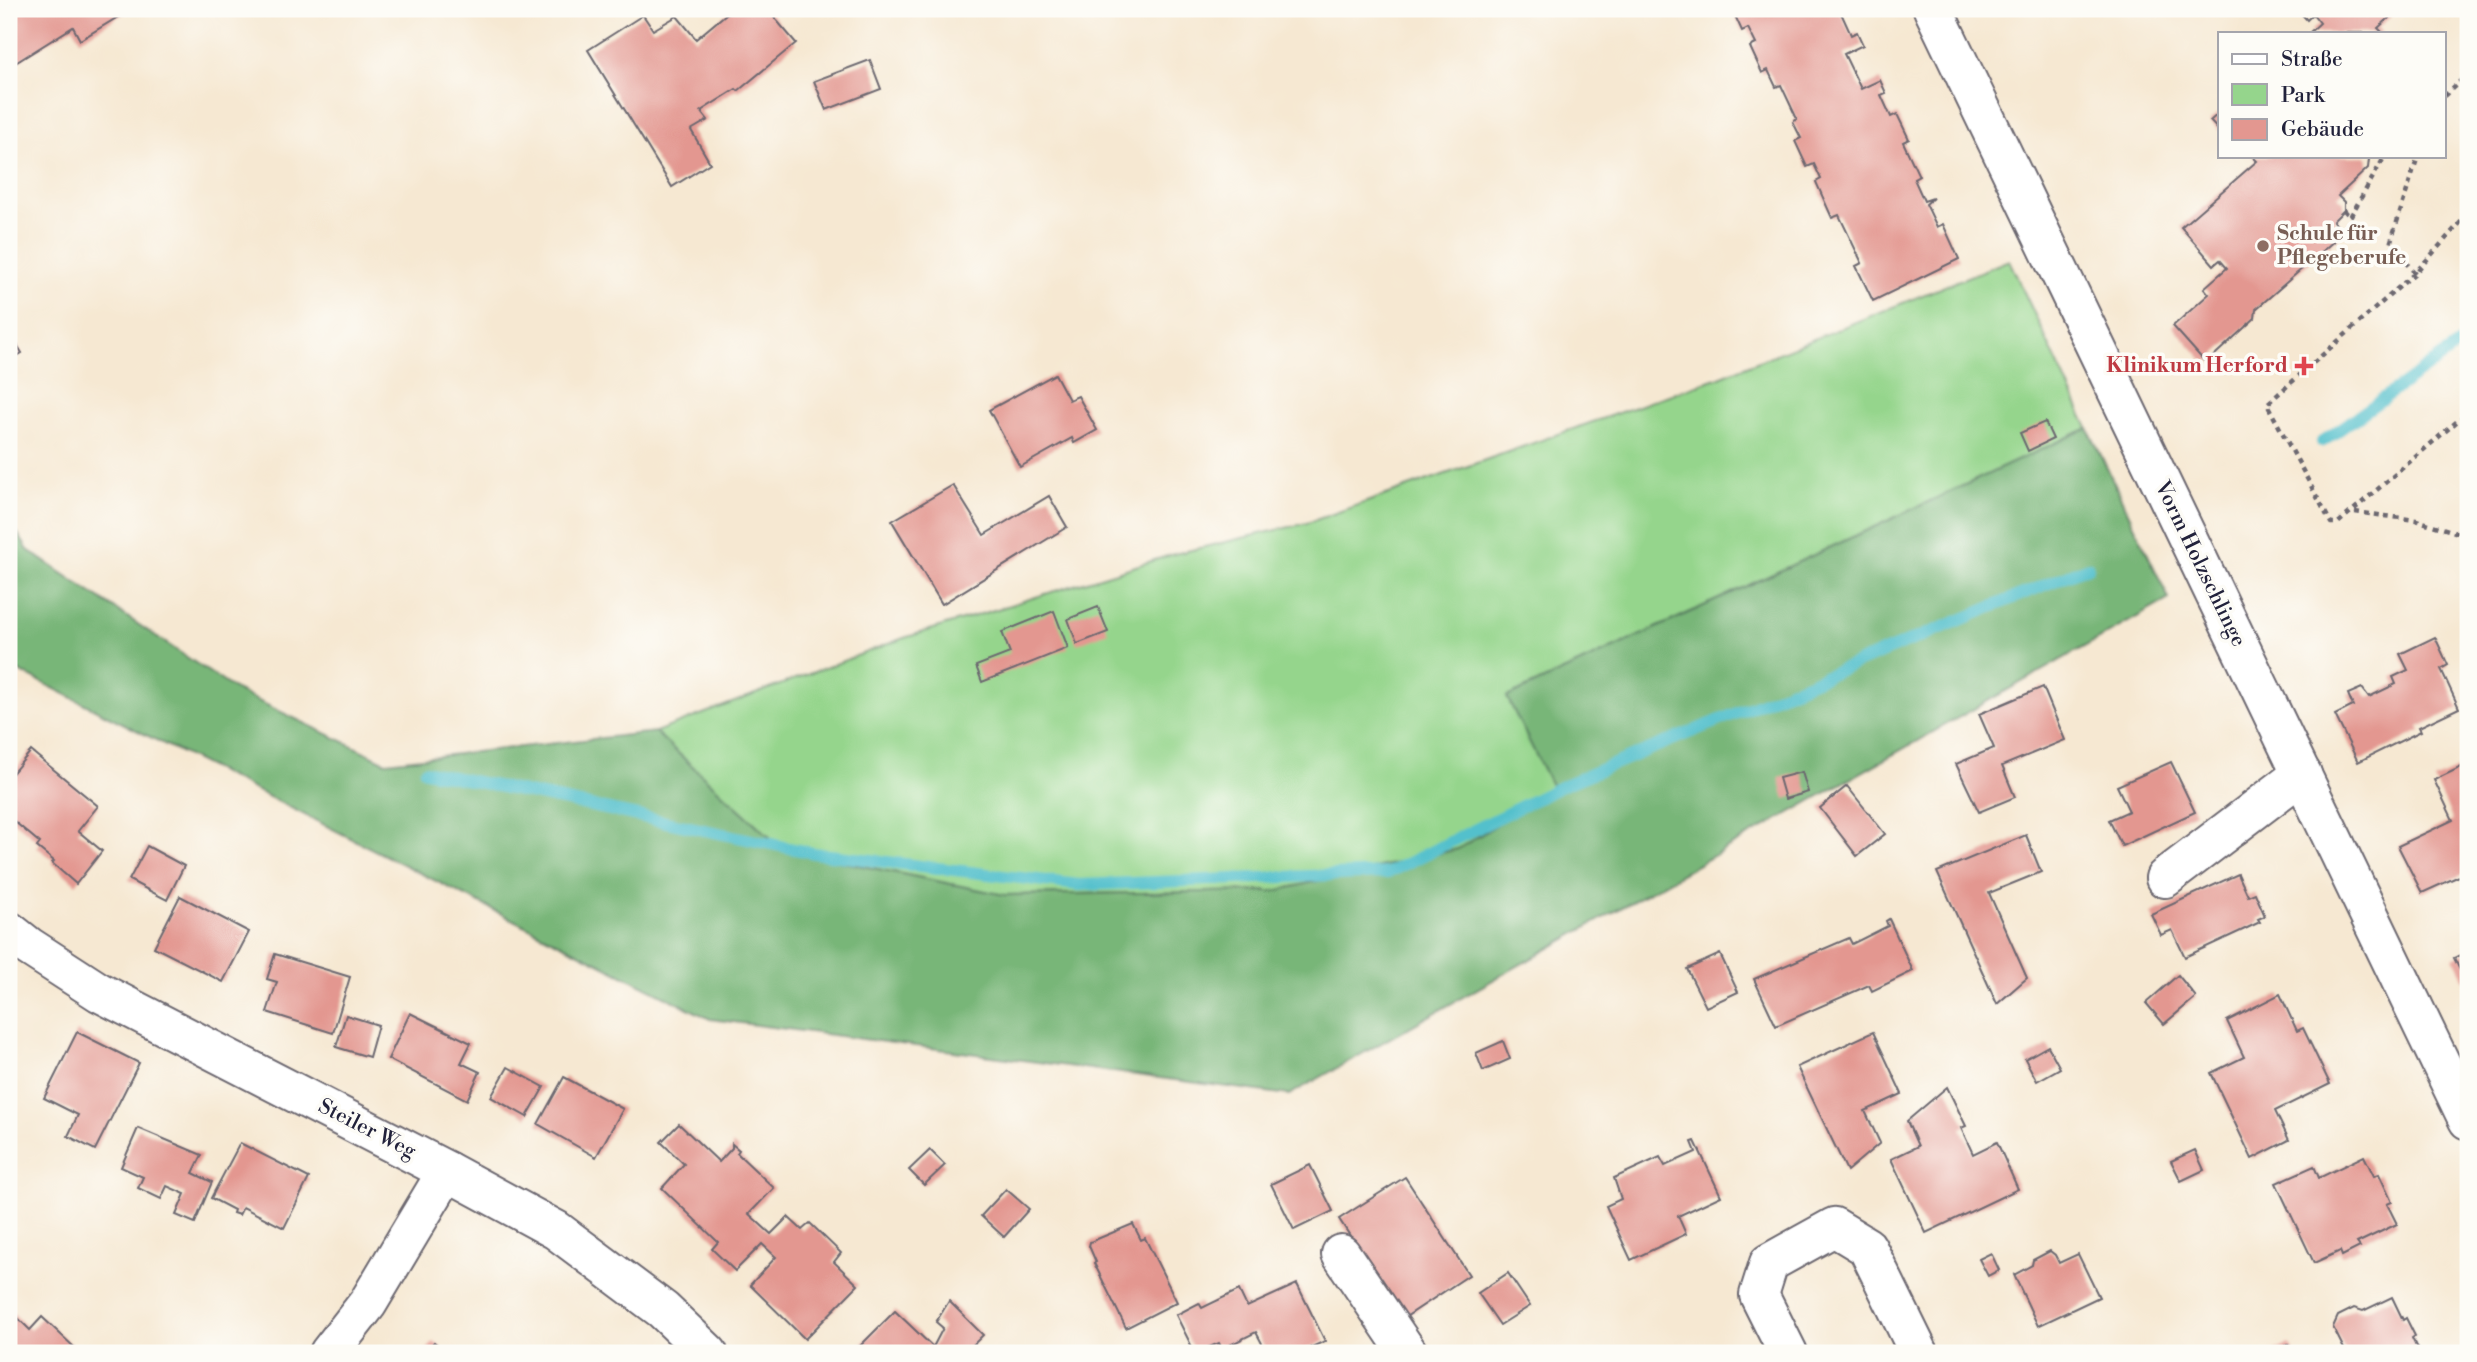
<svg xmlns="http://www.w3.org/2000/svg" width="2477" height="1362" font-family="'Libre Bodoni',serif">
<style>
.green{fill:#95d58c;stroke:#5c7c64;stroke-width:2}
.forest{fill:#78b678;stroke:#4d6c5a;stroke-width:2}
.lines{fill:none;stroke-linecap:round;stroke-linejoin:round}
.stream{stroke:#53c0cc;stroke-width:12}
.building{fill:#e39790}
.minor-casing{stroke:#6c6770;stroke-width:42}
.path{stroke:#6c6770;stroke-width:4.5;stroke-dasharray:5 5;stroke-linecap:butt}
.minor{stroke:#fff;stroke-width:38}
.education-dot{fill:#8d6e63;stroke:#fdfcf7;stroke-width:2.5}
.health-dot{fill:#e0444e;stroke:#fdfcf7;stroke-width:2.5}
.labels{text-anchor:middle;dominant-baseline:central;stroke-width:7;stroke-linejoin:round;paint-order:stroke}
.education-label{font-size:21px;font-weight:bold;fill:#785e54;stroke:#fdfcf7;text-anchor:start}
.health-label{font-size:21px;font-weight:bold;fill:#be3a42;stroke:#fdfcf7;text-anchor:end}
.street-label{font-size:21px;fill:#22223b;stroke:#fdfcf7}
</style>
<rect width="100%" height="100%" fill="#fdfcf7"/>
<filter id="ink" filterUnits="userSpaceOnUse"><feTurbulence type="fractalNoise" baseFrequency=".0143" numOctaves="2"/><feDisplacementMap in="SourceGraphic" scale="14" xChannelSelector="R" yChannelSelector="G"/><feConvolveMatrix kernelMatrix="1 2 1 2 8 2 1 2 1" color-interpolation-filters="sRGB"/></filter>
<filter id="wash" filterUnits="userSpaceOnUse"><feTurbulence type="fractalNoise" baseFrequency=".00686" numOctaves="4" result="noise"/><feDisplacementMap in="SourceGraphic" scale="28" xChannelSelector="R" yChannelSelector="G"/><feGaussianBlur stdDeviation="1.57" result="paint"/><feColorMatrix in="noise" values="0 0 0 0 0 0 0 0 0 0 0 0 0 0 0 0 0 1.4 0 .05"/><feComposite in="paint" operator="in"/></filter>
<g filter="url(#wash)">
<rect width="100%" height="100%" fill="#f6e8d2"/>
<polygon class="green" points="2009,260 2088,428 1507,697 1554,789 1458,849 1275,891 1005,895 784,850 655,732 904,638 1174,554 1307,523 1717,378"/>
<polygon class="forest" points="2088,428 2169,599 1289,1095 710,1019 9,666 9,520 28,550 237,691 386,762 655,732 784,850 1005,895 1275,891 1458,849 1553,789 1507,697"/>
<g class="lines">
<g class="stream">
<polyline points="2322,442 2468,338"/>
<polyline points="425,771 813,853 1079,885 1388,873 1566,784 2088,567"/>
</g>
</g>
<g id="blocks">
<g class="building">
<polygon points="9,9 131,9 80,40 73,27 9,67"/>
<polygon points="732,9 767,9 796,43 738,91 736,89 701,111 708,120 691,130 710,163 672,187 588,50 643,15 653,30 677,16 696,39"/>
<polygon points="1732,9 1850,9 1841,13 1851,35 1857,32 1863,45 1844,54 1861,89 1880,80 1886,93 1881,95 1891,117 1897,114 1909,139 1903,142 1919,176 1914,179 1924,201 1933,198 1926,204 1937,227 1943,224 1959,259 1873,301 1856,266 1862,263 1839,215 1832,218 1816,182 1821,179 1814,164 1807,167 1795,141 1801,138 1793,122 1797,119 1781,85 1776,87 1768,70 1762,73 1750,47 1756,44 1748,28 1742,31"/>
<polygon points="2297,9 2399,9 2378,28 2383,33 2309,33 2320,23 2313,14 2307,20"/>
<polygon points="870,60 881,89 826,110 814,81"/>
<polygon points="2220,112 2220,132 2210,121"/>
<polygon points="2252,156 2366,156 2369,159 2368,168 2338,196 2344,202 2344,210 2333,221 2343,233 2256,309 2255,318 2206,363 2173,326 2209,294 2204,288 2227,268 2220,260 2214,265 2181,227 2257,161"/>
<polygon points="9,332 22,353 9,361"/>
<polygon points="1055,374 1069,400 1078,396 1097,430 1074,443 1072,438 1020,467 989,410"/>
<polygon points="2045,422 2053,439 2028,451 2020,433"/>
<polygon points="953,485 984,535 1049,496 1067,527 942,604 892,521"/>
<polygon points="1098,607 1108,632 1077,644 1068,619"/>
<polygon points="1054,611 1068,648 982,682 976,666 1010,653 1002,632"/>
<polygon points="2435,637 2448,665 2441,669 2459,708 2419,727 2421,731 2358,762 2335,715 2353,706 2348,694 2362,688 2369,697 2396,684 2393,677 2408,670 2400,654"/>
<polygon points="2043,687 2065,740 2002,766 2015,797 1979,812 1956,764 1994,748 1979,714"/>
<polygon points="31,751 98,806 78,831 102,851 76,884 52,863 54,861 37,847 40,843 9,817 9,777"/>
<polygon points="2468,757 2468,872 2422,893 2398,846 2453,820 2434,780 2468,764 2465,758"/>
<polygon points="2171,762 2195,812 2122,846 2109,820 2129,811 2117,786"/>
<polygon points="1802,772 1808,792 1785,799 1779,778"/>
<polygon points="1847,786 1885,834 1857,856 1820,808"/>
<polygon points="2026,835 2041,872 1989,893 2027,978 1997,1004 1937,872"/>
<polygon points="147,846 184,866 167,900 129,880"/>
<polygon points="2238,874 2248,896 2255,893 2265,916 2258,919 2260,922 2185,957 2172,930 2161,935 2151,914"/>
<polygon points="180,896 249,932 223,982 154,947"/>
<polygon points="1889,919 1913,971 1872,991 1869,985 1776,1026 1754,979 1849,938 1852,944 1888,926 1886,921"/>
<polygon points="2468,951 2468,986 2454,958"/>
<polygon points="275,954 350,977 333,1033 267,1012 277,982 267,979"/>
<polygon points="1720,954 1738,992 1706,1007 1687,969"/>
<polygon points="2178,975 2196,997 2164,1024 2146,1003"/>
<polygon points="2280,994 2297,1031 2303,1028 2330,1084 2275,1111 2289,1140 2252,1159 2211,1073 2244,1057 2227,1021"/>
<polygon points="410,1013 471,1043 461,1063 480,1072 467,1100 388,1059"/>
<polygon points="346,1015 378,1025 369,1057 336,1047"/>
<polygon points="77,1032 139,1063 95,1150 68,1136 78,1115 44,1098"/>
<polygon points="1873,1032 1902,1094 1865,1111 1880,1143 1847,1171 1797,1067"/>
<polygon points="1503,1041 1510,1059 1483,1071 1476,1053"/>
<polygon points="2048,1046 2060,1068 2037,1081 2025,1059"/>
<polygon points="508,1067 544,1087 527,1117 491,1097"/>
<polygon points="564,1077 623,1109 596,1157 538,1124"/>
<polygon points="1947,1087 1966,1126 1961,1128 1973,1154 1997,1142 2018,1189 1926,1233 1891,1159 1918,1146 1907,1121"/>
<polygon points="679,1124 719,1162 732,1148 732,1144 739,1150 737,1153 774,1188 749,1214 771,1234 788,1217 802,1230 810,1223 841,1253 834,1262 858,1285 805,1339 750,1285 776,1257 762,1244 735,1271 712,1249 718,1242 662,1188 684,1164 661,1142"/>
<polygon points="138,1128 202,1155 193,1173 212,1182 195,1223 176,1215 185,1194 167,1186 161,1199 138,1188 143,1177 121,1167"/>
<polygon points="1695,1141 1721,1196 1678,1216 1686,1234 1631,1260 1606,1206 1621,1199 1614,1178 1660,1157 1665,1166 1696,1152 1692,1142"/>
<polygon points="240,1143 309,1178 284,1228 243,1207 239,1215 233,1213 234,1210 211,1198"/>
<polygon points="930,1150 945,1165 924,1185 909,1170"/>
<polygon points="2195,1150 2204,1170 2181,1181 2171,1161"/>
<polygon points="2364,1156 2374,1176 2379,1174 2392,1202 2387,1204 2397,1224 2357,1243 2360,1247 2342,1256 2340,1251 2314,1263 2276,1183 2314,1166 2319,1178"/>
<polygon points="1310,1165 1333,1211 1294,1230 1271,1184"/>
<polygon points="1405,1177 1469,1275 1404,1318 1339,1219"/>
<polygon points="1006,1189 1029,1209 1004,1237 981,1216"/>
<polygon points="1133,1224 1141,1240 1145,1238 1177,1302 1126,1328 1094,1263 1096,1262 1089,1246 1090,1242"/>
<polygon points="2050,1251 2055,1255 2059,1263 2078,1254 2099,1297 2038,1326 2014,1275 2032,1265 2033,1260"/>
<polygon points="1991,1253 1999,1270 1988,1276 1979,1259"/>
<polygon points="1508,1273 1530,1306 1500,1325 1478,1293"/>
<polygon points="1297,1284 1325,1341 1299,1353 1267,1353 1256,1332 1222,1349 1219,1343 1195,1353 1176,1315 1199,1303 1202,1308 1239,1290 1247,1307"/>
<polygon points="2392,1297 2403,1320 2406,1318 2415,1336 2412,1338 2419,1353 2346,1353 2333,1327 2338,1316 2354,1308 2363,1311"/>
<polygon points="949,1301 983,1335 965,1353 853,1353 895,1311 933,1347 943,1328 936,1322"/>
<polygon points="9,1309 30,1330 42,1317 74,1347 68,1353 9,1353"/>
<polygon points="434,1342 447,1353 424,1353"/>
<polygon points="2289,1344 2295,1353 2272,1353"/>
</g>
</g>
</g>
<g filter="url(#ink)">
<use href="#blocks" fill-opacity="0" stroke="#6c6770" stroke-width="2"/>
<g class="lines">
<g class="minor-casing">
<g id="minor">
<polyline points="1933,9 2468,1120"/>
<polyline points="2165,878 2302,774"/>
<polyline points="9,931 28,946 99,992 447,1171 556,1230 663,1310 708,1353"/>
<polyline points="1341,1254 1408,1353"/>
<polyline points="329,1353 368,1303 447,1171"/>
<polyline points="1788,1353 1759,1295 1769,1263 1834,1227 1867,1247 1919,1353"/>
</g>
</g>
<g class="path">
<polyline points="2461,9 2468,17"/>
<polyline points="2444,96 2468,74"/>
<polyline points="2344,210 2350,217 2385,156"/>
<polyline points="2468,214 2415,273 2267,404 2331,523 2338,523 2468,412"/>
<polyline points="2415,273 2390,244 2418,156"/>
<polyline points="2355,512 2416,520 2468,536"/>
</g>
<use href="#minor" class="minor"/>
</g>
</g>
<circle class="education-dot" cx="2263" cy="246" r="7"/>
<path class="health-dot" d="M2300.5 355.5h7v7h7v7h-7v7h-7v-7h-7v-7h7z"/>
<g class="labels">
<g class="education-label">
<text x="2277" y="234">Schule für<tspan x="2277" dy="24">Pflegeberufe</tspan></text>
</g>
<g class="health-label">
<text x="2288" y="366">Klinikum Herford</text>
</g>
<g class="street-label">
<text transform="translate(2200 564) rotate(64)">Vorm Holzschlinge</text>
<text transform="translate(367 1129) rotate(27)">Steiler Weg</text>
</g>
</g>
<rect width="2477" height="1362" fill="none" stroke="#fdfcf7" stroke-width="35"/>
<rect x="2218" y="32" width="228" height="126" fill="#fdfcf7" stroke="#a5a5ac" stroke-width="2"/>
<rect x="2232" y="54" width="35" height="10" fill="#ffffff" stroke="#a5a5ac" stroke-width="2"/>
<text x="2281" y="66" font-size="21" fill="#22223b">Straße</text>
<rect x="2232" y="84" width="35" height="21" fill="#95d58c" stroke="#a5a5ac" stroke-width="2"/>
<text x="2281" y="102" font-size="21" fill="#22223b">Park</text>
<rect x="2232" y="119" width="35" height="21" fill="#e39790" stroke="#a5a5ac" stroke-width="2"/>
<text x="2281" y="136" font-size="21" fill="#22223b">Gebäude</text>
</svg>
